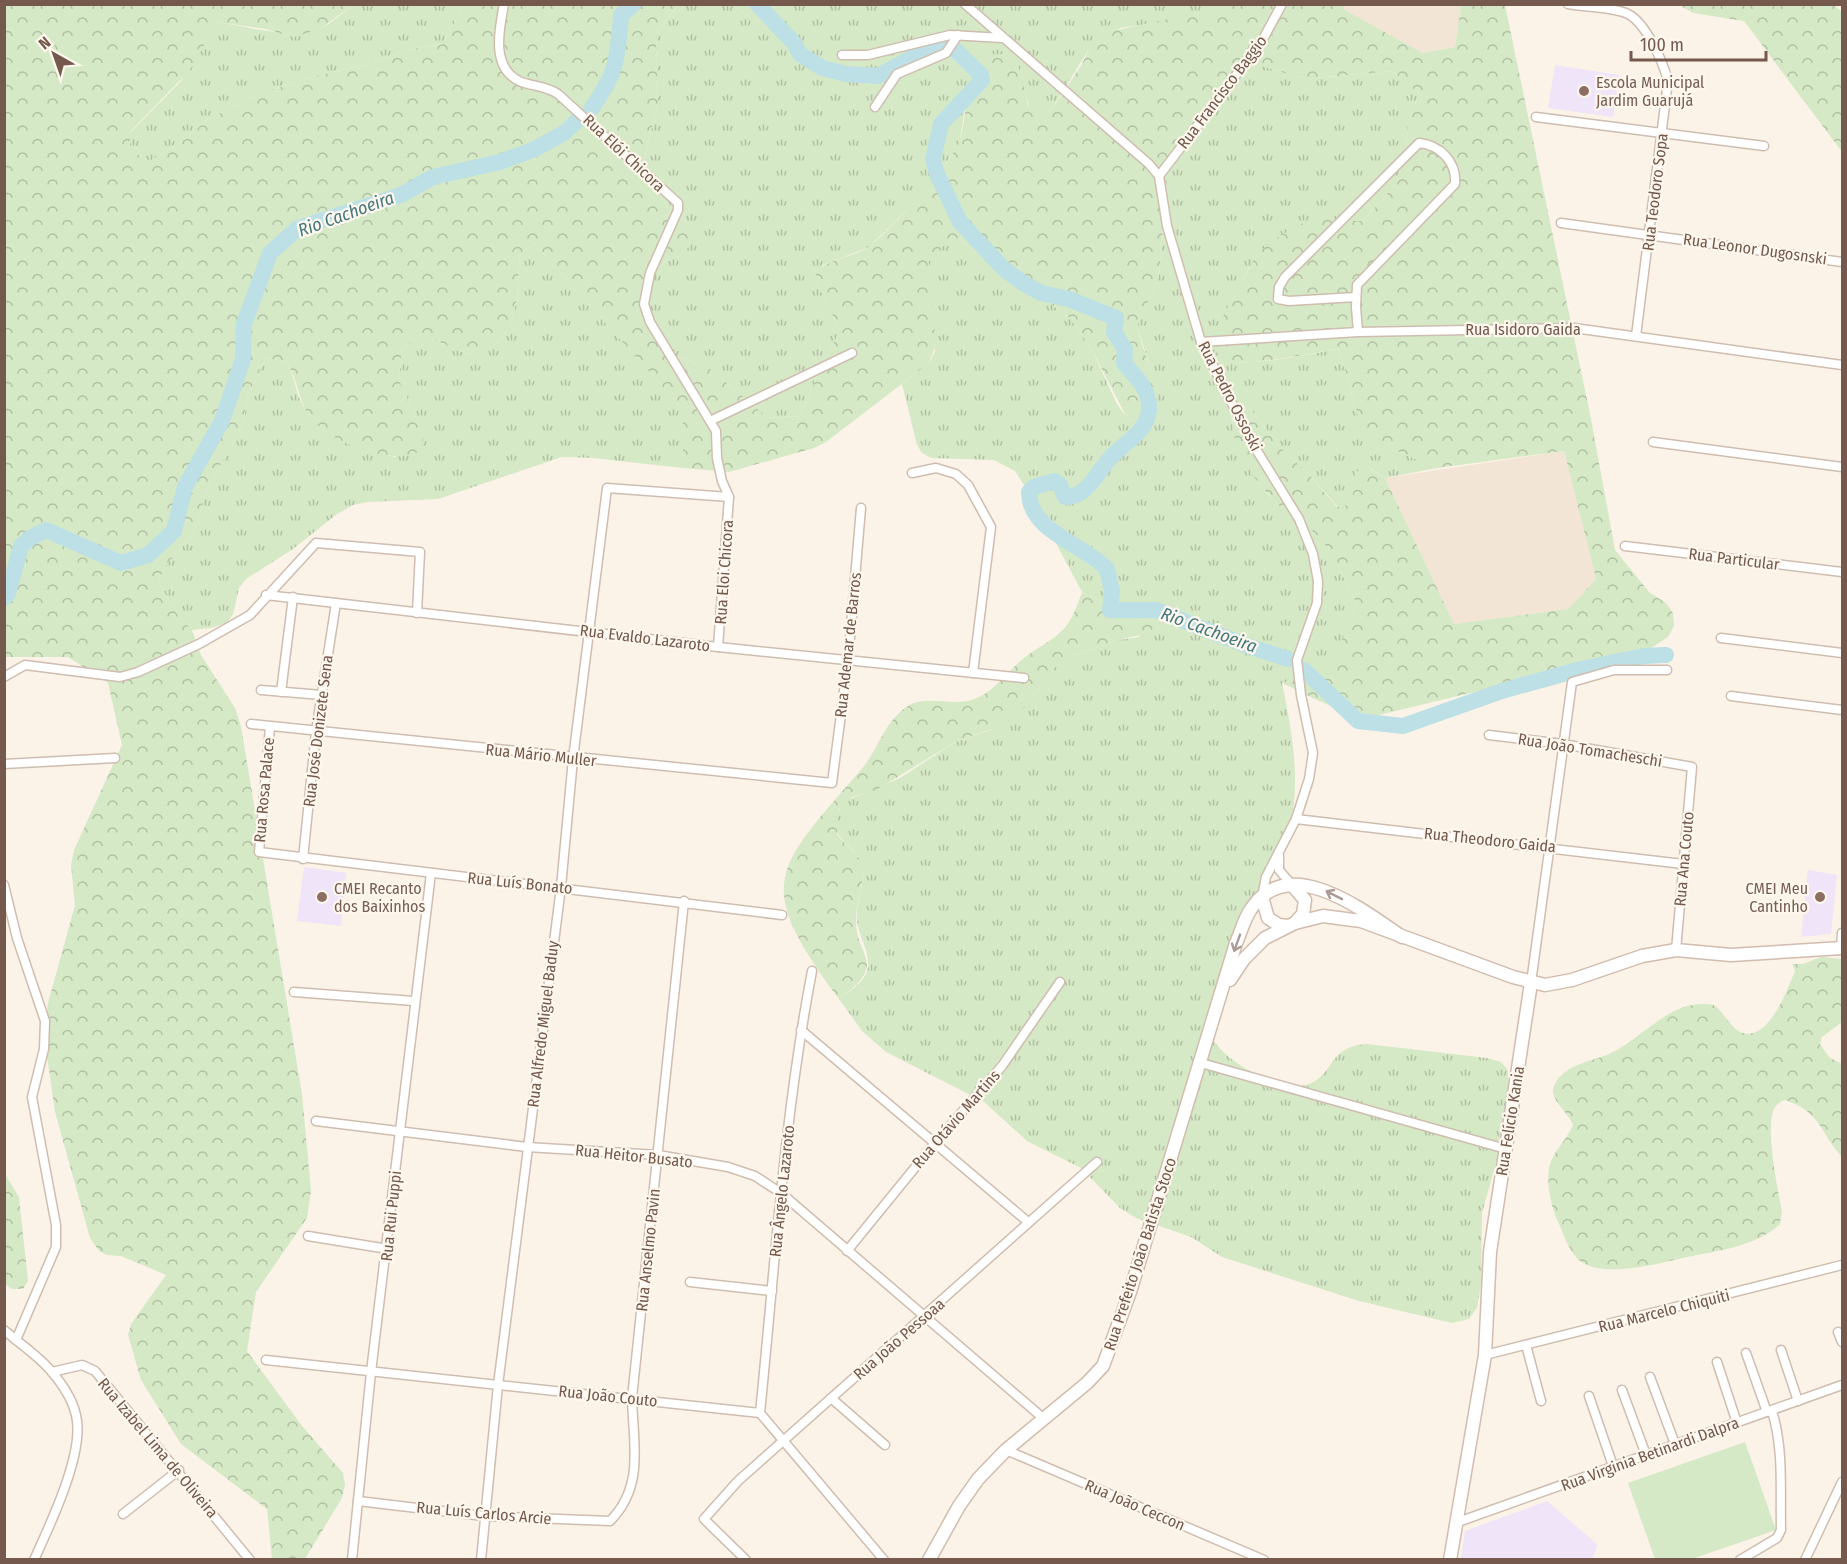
<svg xmlns="http://www.w3.org/2000/svg" width="1847" height="1564" font-family="'Fira Sans Condensed',sans-serif">
<style>
.residential{fill:#f3e5d6}
.education{fill:#f0e4f8}
.grass{fill:url(#grass-tufts)}
.forest{fill:url(#forest-crowns)}
.garden{fill:#d5e9c6}
.lines{fill:none;stroke-linecap:round;stroke-linejoin:round}
.river{stroke:#bce0e5;stroke-width:16}
.street-casing{stroke:#cfbdb0;stroke-width:11}
.secondary-casing{stroke:#d2bcae;stroke-width:15}
.street{stroke:#fff;stroke-width:8}
.secondary{stroke:#fff;stroke-width:12}
.oneway{stroke:#ac9b94}
.education-dot{fill:#8d6e63;stroke:#fef7ed;stroke-width:2}
.labels{text-anchor:middle;dominant-baseline:central;stroke-width:4.5;stroke-linejoin:round;paint-order:stroke}
.education-label{font-size:16px;fill:#785e54;stroke:#fef7ed;text-anchor:start}
.street-label{font-size:16px;fill:#74594c;stroke:#fef7ed}
.water-label{font-size:18px;font-style:italic;fill:#43787f;stroke:#fef7ed}
</style>
<defs>
<pattern id="grass-tufts" width="24" height="20" patternUnits="userSpaceOnUse" patternTransform="scale(1.5)"><rect width="24" height="20" fill="#d5e9c6"/><path d="M3 7l-1-3M5 7V3M7 7l1-3M15 17l-1-3M17 17v-4M19 17l1-3" fill="none" stroke="#b1c0a3"/></pattern>
<pattern id="forest-crowns" width="20" height="18" patternUnits="userSpaceOnUse" patternTransform="scale(1.5)"><rect width="20" height="18" fill="#d5e9c6"/><path d="M2 6a3 3 0 1 1 6 0M12 15a3 3 0 1 1 6 0" fill="none" stroke="#b1c0a3"/></pattern>
</defs>
<rect width="100%" height="100%" fill="#fbf3e7"/>
<g class="residential">
<polygon points="1344,4 1461,5 1455,47 1423,53 1343,9"/>
<polygon points="1564,451 1596,579 1568,609 1454,624 1385,478"/>
</g>
<g class="education">
<polygon points="1555,65 1619,75 1613,117 1548,108"/>
<polygon points="304,867 346,873 341,926 297,921"/>
<polygon points="1808,870 1837,875 1831,934 1801,937"/>
<polygon points="1547,1501 1598,1545 1592,1559 1461,1559 1465,1531"/>
</g>
<g class="grass">
<polygon points="776,4 1215,5 1213,9 1156,23 1120,28 1089,49 1050,112 1029,107 1016,63 967,96 959,145 929,188 869,247 823,265 815,279 840,330 818,374 801,416 768,418 710,369 676,356 655,342 642,281 665,262 679,256 687,223 663,199 641,172 658,102 656,34 678,5 733,5 751,18 774,8"/>
<path d="M353,5H465L442,44L406,50L375,62L312,77L255,95L207,120L184,140L150,161L130,151V133L180,82L217,22C251,27 285,39 319,29C330,25 343,12 353,5Z"/>
<path d="M1255,64L1305,79L1392,71L1419,94L1408,122L1406,147L1396,184L1363,221H1313L1249,267L1241,285L1237,363L1276,360L1339,349L1358,416L1392,449L1437,468L1385,478L1371,469L1354,494L1352,505L1338,507L1306,471L1286,454L1248,406L1231,415C1237,451 1254,486 1284,509C1297,520 1312,528 1323,541C1336,559 1346,583 1356,602L1332,671L1282,683C1292,732 1301,779 1290,829L1211,1003C1208,1013 1206,1025 1210,1035C1223,1061 1280,1094 1309,1084C1335,1074 1328,1046 1367,1044L1487,1058L1501,1062L1508,1070L1509,1090L1500,1149L1482,1213L1481,1285L1477,1308L1469,1319L1452,1323L1359,1301L1222,1257L1191,1237L1136,1218L1120,1208L1081,1168L1027,1141L984,1102L886,1052L862,1031L839,999C848,992 861,984 866,974C874,957 858,937 857,920C855,902 867,882 861,864C854,840 818,837 845,801L900,778L955,742L990,730L1024,708L1054,668L1066,659L1117,640L1139,637L1148,622L1082,592L1033,500L1015,471L994,460L932,458L922,453L917,445L902,384L929,363L935,352L928,257L955,237L996,265L1018,288L1047,301L1070,318L1092,350L1117,404L1126,416L1134,422L1157,389L1137,326L1159,276L1168,167Z"/>
<path d="M535,244L683,410V468L593,458L562,457L438,499L368,502L353,505L337,514L293,549L246,579L239,588L233,614L227,623L211,628L192,630L177,614L158,582L166,565L193,534L208,487L243,425L248,394L266,358L287,362C294,375 295,389 301,402C320,439 357,448 395,457L424,435L399,380L402,348L423,333C437,340 454,351 470,354C479,355 488,351 495,344C521,322 517,284 520,253Z"/>
</g>
<g class="forest">
<path d="M4,5H353L320,29L294,37L265,29L217,22L190,70L130,132V151L150,161L184,140L207,120L255,95L312,77L375,62L406,50L442,44L465,5H678L656,34L658,102L641,172L663,199L687,223L692,233V244L679,256L665,262L642,281L655,342L676,356L710,369L768,418L801,416L818,374L840,330L815,279L817,270C831,259 851,257 867,248C875,243 883,234 890,227C915,202 939,178 957,147C969,127 963,44 1005,55C1024,61 1023,91 1028,106L1050,112L1082,64L1089,49L1108,32L1213,9L1215,5H1344L1343,9L1423,53L1455,47L1461,5H1505L1591,419L1615,550L1649,592L1666,603L1673,613L1674,626L1668,637L1648,650L1375,716C1343,716 1311,696 1282,683L1332,670L1356,602C1346,583 1336,559 1323,542C1312,527 1294,519 1281,507C1257,486 1219,435 1237,404L1248,406L1286,454L1306,471L1337,507L1352,504L1355,472C1368,465 1374,471 1385,478L1454,624L1568,609L1596,579L1564,451L1437,468L1392,449L1368,433L1358,416L1339,349C1319,352 1239,368 1225,361C1200,347 1231,302 1240,286C1247,274 1251,261 1261,251C1270,241 1287,232 1299,225C1317,216 1343,222 1363,221L1396,184L1406,147L1408,122L1419,94L1392,71L1305,79L1255,64L1168,167L1159,276L1137,326C1140,337 1143,348 1147,359C1156,383 1171,414 1134,422L1126,416L1092,350L1070,318L1047,301L1018,288L996,265L955,237L928,258L936,344L929,363L826,442L814,448L729,472L683,468V410L535,244L520,253C517,284 521,322 495,344C488,351 480,355 470,354C454,351 437,340 423,333L402,348L399,380L424,435L421,450C395,469 325,441 308,414C298,398 297,379 287,362L266,358L248,394L243,425L208,487L193,534L166,565L158,582L177,614L192,630L201,655L235,708L241,726L302,1094L311,1191L307,1218L256,1292L247,1351L302,1426L343,1473L345,1485L342,1498L305,1559H272L267,1509L181,1444L141,1380L128,1335L131,1324L166,1275L121,1256L107,1255L99,1251L90,1238L55,1112L44,1035L48,1003L75,905L71,865L74,850L122,745L108,683L68,657H5Z"/>
<polygon points="733,5 776,5 762,18 751,18"/>
<polygon points="1834,5 1842,12 1842,152 1744,21 1693,13 1679,5"/>
<path d="M1082,592L1148,622L1153,627L1151,633L1117,640L1066,659L1054,668L1024,708L1005,724L955,742L878,789L852,797L838,810L837,834C844,844 860,854 862,866C865,882 857,900 856,916C854,960 891,960 839,999C754,884 772,872 860,771C878,751 884,721 908,706C926,695 951,706 971,700C992,695 1007,672 1024,658C1037,647 1057,639 1067,625C1074,615 1078,603 1082,592Z"/>
<path d="M1821,957L1842,959V1022L1822,1037L1820,1044L1829,1057L1842,1064V1157C1820,1133 1820,1110 1784,1100C1781,1102 1778,1103 1776,1106C1763,1120 1778,1191 1782,1211L1780,1224C1757,1246 1718,1251 1687,1257C1661,1263 1603,1279 1580,1261C1570,1253 1565,1238 1560,1226C1552,1211 1546,1186 1549,1168C1552,1152 1567,1140 1573,1125C1569,1113 1548,1099 1554,1086C1564,1063 1593,1062 1613,1052C1647,1035 1672,997 1714,1005C1724,1012 1730,1027 1740,1032C1768,1044 1787,990 1795,971L1792,964H1803Z"/>
<polygon points="5,1174 19,1197 28,1281 23,1289 12,1289 5,1284"/>
</g>
<polygon class="garden" points="1745,1442 1776,1530 1692,1559 1655,1559 1628,1483"/>
<g class="lines">
<g class="river">
<path d="M757,4L794,43L800,54L822,68L846,74L878,76L945,40L981,75L982,80L941,124L933,159L937,174L960,222L1003,268L1023,283L1041,293L1069,299L1116,318L1114,332L1125,349L1124,363C1136,378 1150,388 1149,410C1147,432 1125,442 1112,456C1098,470 1088,498 1065,497L1060,485L1054,481L1034,487L1029,492C1029,532 1085,545 1107,569L1112,591L1110,610H1156L1248,646L1288,659"/>
<path d="M591,109C617,74 618,57 621,15L634,4"/>
<polyline points="4,598 8,594 21,546 30,538 46,530 121,563 148,555 174,531 185,487 222,421 243,359 244,324 270,253 298,228 401,195 433,177 500,162 535,149 564,133 579,119"/>
<polyline points="1304,670 1358,721 1403,726 1502,691 1581,669 1644,656 1666,655"/>
</g>
<g class="street-casing">
<g id="street">
<path d="M504,4C499,30 491,67 519,81C533,87 544,85 558,94L678,203V210L650,273L644,304L650,322L716,431L717,458L722,481L729,497L718,647"/>
<polyline points="965,4 1149,164 1159,176 1167,226 1201,342 1251,441 1299,519 1313,554 1318,581 1317,603 1297,660 1301,695 1313,753 1309,779 1296,819 1266,877 1262,897"/>
<path d="M1568,4C1583,7 1615,7 1628,14C1646,23 1663,62 1668,81L1636,336"/>
<polyline points="842,55 868,55 950,35 1003,38"/>
<polyline points="875,107 897,74 946,53 958,35"/>
<polyline points="1536,117 1764,146"/>
<polyline points="1159,176 1262,41 1282,4"/>
<polyline points="1561,223 1842,262"/>
<path d="M1356,297L1289,301L1278,299L1279,287L1285,277L1419,143C1440,145 1457,162 1455,184L1357,285L1356,307L1358,332"/>
<polyline points="1201,342 1358,332 1574,328 1842,365"/>
<polyline points="710,421 852,353"/>
<polyline points="1653,442 1842,467"/>
<polyline points="912,473 936,468 956,474 968,485 991,527 973,673"/>
<polyline points="1625,546 1842,572"/>
<polyline points="266,595 718,647 1024,678"/>
<polyline points="1721,638 1842,653"/>
<polyline points="4,677 25,665 120,677 138,672 199,644 250,615 316,543 420,552 417,613"/>
<polyline points="261,690 322,695"/>
<polyline points="281,692 293,597"/>
<polyline points="1731,696 1842,710"/>
<polyline points="251,724 832,783 848,661 861,508"/>
<polyline points="270,727 259,852 782,915"/>
<polyline points="1489,735 1563,744 1692,767 1676,950"/>
<polyline points="4,764 115,758"/>
<polyline points="1296,819 1683,864"/>
<polyline points="1279,856 1279,870 1292,885"/>
<polyline points="303,859 316,731 336,603"/>
<polyline points="4,885 17,938 45,1021 44,1049 32,1097 56,1225 56,1247 16,1340"/>
<polyline points="1841,948 1842,933"/>
<polyline points="1531,983 1572,682 1614,670 1667,670"/>
<polyline points="294,992 414,1001"/>
<polyline points="801,1030 1028,1222"/>
<polyline points="1201,1063 1506,1149"/>
<polyline points="316,1121 527,1147 658,1155 728,1167 755,1176 781,1193 1043,1418"/>
<polyline points="308,1236 388,1249"/>
<polyline points="847,1251 935,1143 1002,1066 1060,982"/>
<polyline points="690,1282 772,1291"/>
<path d="M4,1330C20,1344 39,1356 52,1372C63,1385 75,1404 77,1421C82,1458 50,1525 34,1560"/>
<polyline points="1838,1332 1842,1342"/>
<polyline points="1526,1345 1541,1401"/>
<polyline points="1781,1350 1798,1401"/>
<polyline points="1746,1353 1767,1412"/>
<polyline points="1485,1355 1842,1265"/>
<polyline points="266,1360 760,1413 884,1560"/>
<polyline points="1717,1362 1737,1423"/>
<polyline points="52,1372 82,1365 95,1371 250,1560"/>
<polyline points="1650,1377 1675,1444"/>
<polyline points="1622,1390 1646,1455"/>
<polyline points="1589,1396 1613,1466"/>
<polyline points="831,1398 885,1445"/>
<path d="M760,1413C775,1265 784,1117 812,971"/>
<polyline points="1006,1450 1264,1560"/>
<path d="M358,1501L484,1516L610,1521C645,1486 633,1443 632,1398L684,901"/>
<polyline points="123,1514 179,1470"/>
<polyline points="1458,1522 1842,1385"/>
<polyline points="352,1560 371,1372 431,873"/>
<polyline points="481,1560 498,1385 561,887 573,759 607,488 729,497"/>
<polyline points="746,1560 704,1519 738,1481 1097,1162"/>
<path d="M1740,1560L1777,1538L1781,1530C1780,1490 1784,1450 1772,1411"/>
<polyline points="1805,1560 1842,1482"/>
</g>
</g>
<g class="secondary-casing">
<g id="secondary">
<polyline points="1292,885 1305,900 1303,914 1295,923"/>
<polyline points="1262,897 1268,918 1279,925 1288,926"/>
<polyline points="1230,980 1244,959 1265,938 1295,923 1323,916 1361,921 1513,977 1545,985 1572,980 1642,956 1676,950 1731,955 1842,948"/>
<path d="M929,1560L959,1506L978,1479L1006,1450L1087,1383L1103,1366L1130,1292L1236,943C1241,932 1244,919 1251,909C1289,852 1363,910 1402,937"/>
<polyline points="1450,1560 1485,1355 1490,1252 1531,983"/>
</g>
</g>
<use href="#street" class="street"/>
<use href="#secondary" class="secondary"/>
</g>
<defs><path id="oneway-shaft" d="M-6 0H5M1.5-3L5.5 0L1.5 3" fill="none" stroke-width="1.6" stroke-linecap="round" stroke-linejoin="round" transform="scale(1.5)"/></defs>
<g class="oneway">
<use href="#oneway-shaft" transform="translate(1334 895) rotate(-153)"/>
<use href="#oneway-shaft" transform="translate(1237 943) rotate(110)"/>
</g>
<g class="education-dot">
<circle cx="1584" cy="91" r="6"/>
<circle cx="322" cy="897" r="6"/>
<circle cx="1820" cy="897" r="6"/>
</g>
<g class="labels">
<g class="education-label">
<text x="1596" y="82">Escola Municipal<tspan x="1596" dy="18">Jardim Guarujá</tspan></text>
<text x="334" y="888">CMEI Recanto<tspan x="334" dy="18">dos Baixinhos</tspan></text>
<text x="1808" y="888" text-anchor="end">CMEI Meu<tspan x="1808" dy="18">Cantinho</tspan></text>
</g>
<g class="street-label">
<text transform="translate(1222 92) rotate(-53)">Rua Francisco Baggio</text>
<text transform="translate(624 153) rotate(43)">Rua Elói Chicora</text>
<text transform="translate(1655 192) rotate(-83)">Rua Teodoro Sopa</text>
<text transform="translate(1755 249) rotate(8)">Rua Leonor Dugosnski</text>
<text x="1523" y="329">Rua Isidoro Gaida</text>
<text transform="translate(1230 396) rotate(63)">Rua Pedro Ossoski</text>
<text transform="translate(1734 559) rotate(7)">Rua Particular</text>
<text transform="translate(724 572) rotate(-86)">Rua Eloi Chicora</text>
<text transform="translate(645 638) rotate(7)">Rua Evaldo Lazaroto</text>
<text transform="translate(848 645) rotate(-84)">Rua Ademar de Barros</text>
<text transform="translate(318 731) rotate(-83)">Rua José Donizete Sena</text>
<text transform="translate(1590 750) rotate(9)">Rua João Tomacheschi</text>
<text transform="translate(541 755) rotate(6)">Rua Mário Muller</text>
<text transform="translate(264 790) rotate(-85)">Rua Rosa Palace</text>
<text transform="translate(1490 840) rotate(6)">Rua Theodoro Gaida</text>
<text transform="translate(1684 859) rotate(-85)">Rua Ana Couto</text>
<text transform="translate(520 883) rotate(6)">Rua Luís Bonato</text>
<text transform="translate(543 1024) rotate(-83)">Rua Alfredo Miguel Baduy</text>
<text transform="translate(956 1119) rotate(-49)">Rua Otávio Martins</text>
<text transform="translate(1510 1121) rotate(-81)">Rua Felício Kania</text>
<text transform="translate(634 1156) rotate(6)">Rua Heitor Busato</text>
<text transform="translate(782 1191) rotate(-84)">Rua Ângelo Lazaroto</text>
<text transform="translate(391 1216) rotate(-84)">Rua Rui Puppi</text>
<text transform="translate(648 1250) rotate(-84)">Rua Anselmo Pavin</text>
<text transform="translate(1140 1254) rotate(-72)">Rua Prefeito João Batista Stoco</text>
<text transform="translate(1664 1311) rotate(-14)">Rua Marcelo Chiquiti</text>
<text transform="translate(899 1339) rotate(-41)">Rua João Pessoaa</text>
<text transform="translate(608 1396) rotate(6)">Rua João Couto</text>
<text transform="translate(158 1448) rotate(50)">Rua Izabel Lima de Oliveira</text>
<text transform="translate(1650 1454) rotate(-20)">Rua Virginia Betinardi Dalpra</text>
<text transform="translate(1135 1505) rotate(23)">Rua João Ceccon</text>
<text transform="translate(484 1513) rotate(5)">Rua Luís Carlos Arcie</text>
</g>
<g class="water-label">
<text transform="translate(346 214) rotate(-20)">Rio Cachoeira</text>
<text transform="translate(1209 630) rotate(20)">Rio Cachoeira</text>
</g>
</g>
<rect width="1847" height="1564" fill="none" stroke="#74594c" stroke-width="12"/>
<g transform="translate(54 54) rotate(320)" stroke="#fef7ed" stroke-width="4.5" paint-order="stroke">
<path d="M0-4.5L10 22L0 15L-10 22Z" fill="#74594c"/>
<text y="-9" font-size="16" font-weight="bold" text-anchor="middle" fill="#74594c">N</text>
</g>
<path d="M1631 51v9h135v-9" fill="none" stroke="#74594c" stroke-width="3"/>
<text x="1640" y="51" font-size="18" fill="#74594c" stroke="#fef7ed" stroke-width="4.5" paint-order="stroke">100 m</text>
</svg>
